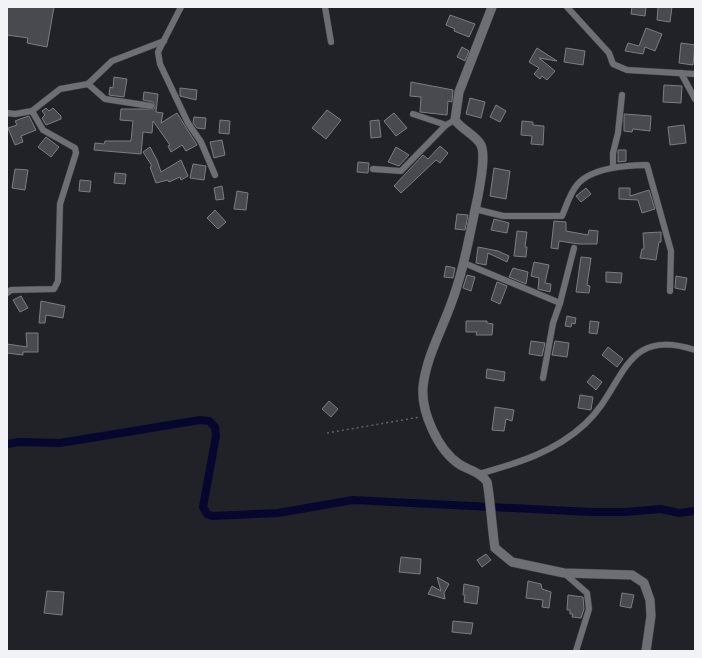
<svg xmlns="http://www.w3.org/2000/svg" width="702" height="658" font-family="Figtree,sans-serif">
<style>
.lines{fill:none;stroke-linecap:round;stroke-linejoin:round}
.canal{stroke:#06062f;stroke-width:8}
.building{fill:#484a50;stroke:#7b7d83}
.street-casing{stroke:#3d3e43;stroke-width:7}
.secondary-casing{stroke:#3d3e43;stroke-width:10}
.path{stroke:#616367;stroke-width:1.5;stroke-dasharray:2 3;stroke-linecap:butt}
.street{stroke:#6d6f75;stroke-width:6}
.secondary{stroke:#6d6f75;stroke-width:9}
</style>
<rect width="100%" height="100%" fill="#202227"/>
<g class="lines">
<polyline class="canal" points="7,444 19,442 60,443 200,420 209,421 215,427 216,436 203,507 207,514 212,516 278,513 353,500 591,512 625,512 661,509 679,513 695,511"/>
</g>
<g class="building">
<polygon points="7,7 54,7 47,47 27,43 28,38 7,35"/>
<polygon points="632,7 646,7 645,16 631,14"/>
<polygon points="658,7 672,7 670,22 657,20"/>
<polygon points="450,15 475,24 469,37 454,31 455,29 446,25"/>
<polygon points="646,28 662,34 655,51 645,47 643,54 625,51 628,43 639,46"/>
<polygon points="681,43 695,45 693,65 679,63"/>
<polygon points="462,47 469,51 465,61 457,57"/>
<polygon points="537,48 557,61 539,58 555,71 547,80 542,76 540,79 534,74 539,68 529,62"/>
<polygon points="566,48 585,51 583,65 564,62"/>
<polygon points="114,77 127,79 124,97 109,95 110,87 113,88"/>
<polygon points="411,82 453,90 452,102 448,101 447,115 420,112 421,97 410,96"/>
<polygon points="664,85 682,86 681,103 663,102"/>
<polygon points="180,88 197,90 196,100 180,96"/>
<polygon points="144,92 158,94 156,112 163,113 161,123 177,113 197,145 186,151 182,145 171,152 168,146 170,145 153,121 152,133 143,132 141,154 94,150 95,143 104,144 105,141 131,141 133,121 120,120 121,109 154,109 155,106 153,102 143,100"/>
<polygon points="470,98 485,102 481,118 466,114"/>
<polygon points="496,105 506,111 500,122 490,117"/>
<polygon points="46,108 49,111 53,108 61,116 61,119 46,125 42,118 45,115 42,111"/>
<polygon points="327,110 341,120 326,139 312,128"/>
<polygon points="394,113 407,128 396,136 384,121"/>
<polygon points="624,114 651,116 650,131 633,129 632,132 624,131"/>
<polygon points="29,116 36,130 21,136 23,142 15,145 8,128 17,125 15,121 20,119"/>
<polygon points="194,117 206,118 205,129 197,128 193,123"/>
<polygon points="220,120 230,121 229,134 219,133"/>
<polygon points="379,120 381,137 371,138 370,121"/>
<polygon points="522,121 533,122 533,125 544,126 543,145 531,144 532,136 521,135"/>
<polygon points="684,125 686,143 670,145 668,127"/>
<polygon points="46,137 59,147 51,157 38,147"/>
<polygon points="222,140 225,155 214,158 210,142"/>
<polygon points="440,146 448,153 440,163 436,160 401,193 394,186 423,155 428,159"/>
<polygon points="150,147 157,160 161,172 181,160 188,176 181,180 180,177 169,182 168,180 156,183 150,167 152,166 143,152"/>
<polygon points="396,147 409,155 399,166 388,162"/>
<polygon points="618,150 626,150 626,161 618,162"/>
<polygon points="358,162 369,163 368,173 357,172"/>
<polygon points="193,164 206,166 204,180 190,178"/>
<polygon points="494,168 510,171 506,199 490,196"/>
<polygon points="15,169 28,170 25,190 12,188"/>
<polygon points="115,173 126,174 125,184 114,183"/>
<polygon points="80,180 91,181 90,192 79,191"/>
<polygon points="222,186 224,199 216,200 214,188"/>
<polygon points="586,188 591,194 581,202 576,196"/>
<polygon points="619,188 630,188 630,196 649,190 655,209 642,213 638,200 619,199"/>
<polygon points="237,191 248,193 246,210 234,209"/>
<polygon points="215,210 226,222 218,229 207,218"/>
<polygon points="457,214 468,215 465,230 455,229"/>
<polygon points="494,219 509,223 507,233 491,230"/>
<polygon points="554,221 566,222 566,231 588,235 589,230 598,231 597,244 579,244 559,241 558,249 551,248"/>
<polygon points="517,231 527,232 525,247 527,247 526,257 514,256"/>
<polygon points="661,232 661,242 659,242 656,260 640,258 642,249 644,249 643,233"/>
<polygon points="478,247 498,251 509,256 507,262 488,253 486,265 476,263"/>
<polygon points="581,257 591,258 587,285 590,286 589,293 576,292"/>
<polygon points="534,262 549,265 545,283 551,284 550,292 538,289 539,278 531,276"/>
<polygon points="446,266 455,268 453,278 444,277"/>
<polygon points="513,268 528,272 526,284 509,277"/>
<polygon points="606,272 622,273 621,283 606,282"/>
<polygon points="467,275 475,277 471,291 463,288"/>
<polygon points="676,276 687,278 685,290 675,288"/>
<polygon points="497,282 507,286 500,304 491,300"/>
<polygon points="21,296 28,308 20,312 13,300"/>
<polygon points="41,301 65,306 63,318 46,315 45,323 39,323"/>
<polygon points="567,316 576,318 575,324 572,323 571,327 565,326"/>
<polygon points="466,321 487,321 487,323 493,324 492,335 476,335 477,332 466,332"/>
<polygon points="590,321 599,322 597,334 589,333"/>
<polygon points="26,333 38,333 38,352 23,352 23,355 7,353 7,344 27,347"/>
<polygon points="531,341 545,343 542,356 529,354"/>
<polygon points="555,341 569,343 567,357 552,355"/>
<polygon points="608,347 623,359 617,367 602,355"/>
<polygon points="487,369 505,372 504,381 486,378"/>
<polygon points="593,375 602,382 596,390 587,382"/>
<polygon points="580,395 593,397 591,410 578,408"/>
<polygon points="329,401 338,409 331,417 322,409"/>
<polygon points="495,407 514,410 512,421 506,419 504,431 492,430"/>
<polygon points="486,554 491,560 482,567 477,560"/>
<polygon points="401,557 421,559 420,574 399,572"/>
<polygon points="437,577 449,584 444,593 445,599 428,594 432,586 441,591"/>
<polygon points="528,581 541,584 542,589 551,592 549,608 542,607 543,600 526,598"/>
<polygon points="464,584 479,587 477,604 464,602 465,595 463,595"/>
<polygon points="47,591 64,592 62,615 44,613"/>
<polygon points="622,593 634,595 631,608 620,606"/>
<polygon points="568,595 583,597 584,609 581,618 572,617 573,614 570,614 570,610 567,610"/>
<polygon points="453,621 473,623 471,634 452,632"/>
</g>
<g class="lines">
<g class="street-casing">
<g id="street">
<polyline points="181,7 158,52 160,64 188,123 201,142 215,175"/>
<polyline points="325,7 331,42"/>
<polyline points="567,7 609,53 613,64 627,70 695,74"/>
<polyline points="681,73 695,99"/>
<polyline points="88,84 105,99 151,106"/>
<polyline points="7,113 15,114 32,111 60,89 88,84 112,61 164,41"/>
<polyline points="413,114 446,125"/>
<polyline points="613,167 613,153 618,133 622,95"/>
<polyline points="373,169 401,171 446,125 455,120"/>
<path d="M475,209L503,216H562C566,207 570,193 577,185C590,168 627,165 647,165L671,251L670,291"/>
<polyline points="464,263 560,303"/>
<polyline points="7,293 11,290 54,289 58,281 60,204 76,153 75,148 43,130 32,111"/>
<polyline points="543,378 553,323 560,303 574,248"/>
<path d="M479,474C518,463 555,452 585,424C626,386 622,326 695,350"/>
<polyline points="564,573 587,593 589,609 576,651"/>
</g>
</g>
<g class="secondary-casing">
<path id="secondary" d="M492,7L459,92L455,120C462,130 476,135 481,145C486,156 480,184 478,196C470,232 464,270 451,304C441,332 426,358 423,387C421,412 438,450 459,464C468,470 481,472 487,482C489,487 493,538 495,548L512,562L564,573L632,575L644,583L650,600L651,616L646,651"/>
</g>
<polyline class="path" points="327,433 420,417"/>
<use href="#street" class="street"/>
<use href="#secondary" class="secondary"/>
</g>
<rect width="702" height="658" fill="none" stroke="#f1f3f6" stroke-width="16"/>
</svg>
